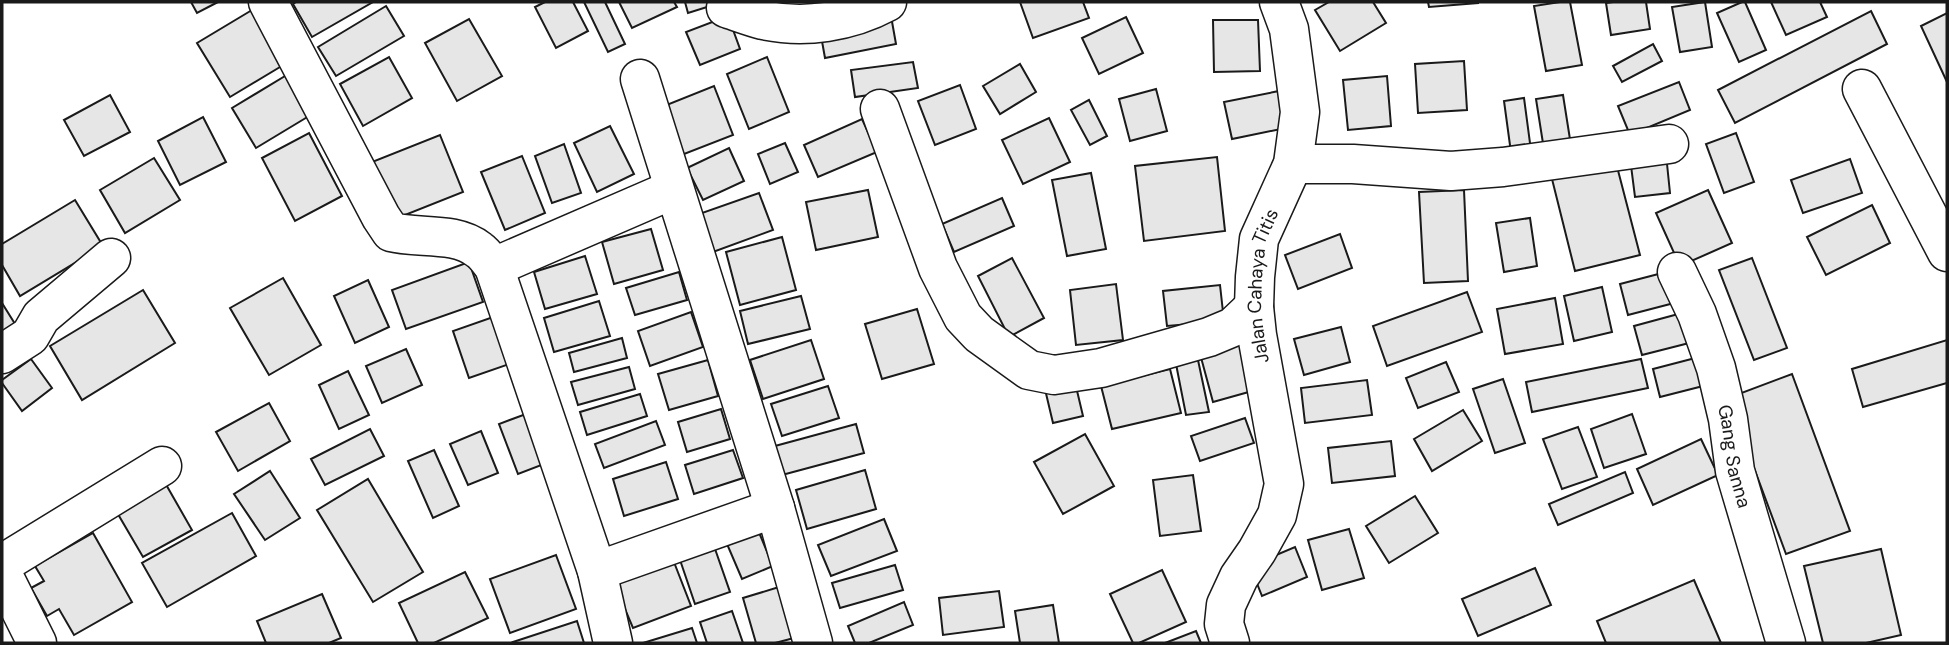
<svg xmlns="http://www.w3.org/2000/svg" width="1949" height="645" font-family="'DM Sans',sans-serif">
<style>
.building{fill:#e6e6e6;stroke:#1a1a1a;stroke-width:2}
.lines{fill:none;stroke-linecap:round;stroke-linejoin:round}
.minor-casing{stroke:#1a1a1a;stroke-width:41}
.minor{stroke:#fff;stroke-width:38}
.labels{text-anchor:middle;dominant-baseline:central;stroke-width:5;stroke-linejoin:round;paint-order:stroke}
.street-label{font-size:19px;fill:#1a1a1a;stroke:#fff}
</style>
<rect width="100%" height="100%" fill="#fff"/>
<g class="building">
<polygon points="191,2 218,2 197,13"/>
<polygon points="296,2 373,2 312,37 293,4"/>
<polygon points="545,2 573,2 588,31 556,48 535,7"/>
<polygon points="584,2 605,2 625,44 608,52"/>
<polygon points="619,2 674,2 677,7 632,28"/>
<polygon points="685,2 723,2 688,13"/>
<polygon points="1020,2 1083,2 1089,18 1033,38"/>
<polygon points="1329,2 1373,2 1386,23 1340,51 1315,10"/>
<polygon points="1428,2 1478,2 1478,3 1429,7"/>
<polygon points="1560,2 1570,2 1582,65 1546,71 1534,6"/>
<polygon points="1613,2 1646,2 1650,29 1611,35 1606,3"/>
<polygon points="1705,2 1712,47 1680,52 1672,7"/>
<polygon points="1742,2 1745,2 1766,50 1739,62 1717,13"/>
<polygon points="1771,2 1820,2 1827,17 1786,35"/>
<polygon points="386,6 404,36 336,76 318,47"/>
<polygon points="252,10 285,64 230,97 197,43"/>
<polygon points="1871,11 1887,44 1735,123 1718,90"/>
<polygon points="1947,13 1947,82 1921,26"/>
<polygon points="728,16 740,49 700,65 686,32"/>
<polygon points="891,16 896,44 825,58 820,30"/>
<polygon points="1126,17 1143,53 1099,74 1082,38"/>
<polygon points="469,19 502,76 457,101 425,43"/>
<polygon points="1213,20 1258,20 1260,71 1214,72"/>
<polygon points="1653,44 1662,61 1622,82 1613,66"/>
<polygon points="389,57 412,98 363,126 340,84"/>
<polygon points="767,57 789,112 749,129 727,74"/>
<polygon points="1464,61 1467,110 1418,113 1415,64"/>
<polygon points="913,62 918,88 855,97 851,70"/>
<polygon points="1020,64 1036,92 1000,114 983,86"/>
<polygon points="290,73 314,113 256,148 232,108"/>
<polygon points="1387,76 1391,126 1348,130 1343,80"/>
<polygon points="1679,82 1690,110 1630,135 1618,106"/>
<polygon points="960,85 976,129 935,145 918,101"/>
<polygon points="714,86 733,135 679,156 659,108"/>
<polygon points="1156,89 1167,131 1130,141 1119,99"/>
<polygon points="1279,91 1286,128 1232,139 1224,102"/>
<polygon points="110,95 130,132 84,156 64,120"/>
<polygon points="1563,95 1572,152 1545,156 1536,99"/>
<polygon points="1524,98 1532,158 1512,160 1504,101"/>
<polygon points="1089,100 1107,136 1090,145 1071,110"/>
<polygon points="203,117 226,162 180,185 158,141"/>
<polygon points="1049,118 1070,162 1023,184 1002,140"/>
<polygon points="862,119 877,152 818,177 804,145"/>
<polygon points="610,126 634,174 597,192 574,143"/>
<polygon points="309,133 342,196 295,221 262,158"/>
<polygon points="1736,133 1754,182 1724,193 1706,144"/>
<polygon points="440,135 463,192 395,219 372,162"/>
<polygon points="785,143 798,172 770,184 758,154"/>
<polygon points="564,144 581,193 552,203 535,156"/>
<polygon points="729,148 744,181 703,200 687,168"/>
<polygon points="1666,154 1670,193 1635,197 1630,158"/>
<polygon points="1614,155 1640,255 1575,271 1550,171"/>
<polygon points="522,156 545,213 505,230 481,172"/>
<polygon points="1217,157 1225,231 1144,241 1135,166"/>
<polygon points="154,158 180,200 125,233 100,190"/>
<polygon points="1850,159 1862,193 1803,213 1791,180"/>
<polygon points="1091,173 1106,249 1067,256 1052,180"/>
<polygon points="868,190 878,237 816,250 806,202"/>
<polygon points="1464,190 1468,281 1424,283 1419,192"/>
<polygon points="1708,190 1732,243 1680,266 1656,213"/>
<polygon points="759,193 773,230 713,252 699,214"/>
<polygon points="1002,198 1014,226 954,252 942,224"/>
<polygon points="75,200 103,246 20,296 2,265 2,244"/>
<polygon points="1872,205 1890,243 1826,275 1807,237"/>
<polygon points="1530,218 1537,266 1504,272 1496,223"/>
<polygon points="651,229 663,270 614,284 602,242"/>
<polygon points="1340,234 1352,268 1298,289 1285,255"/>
<polygon points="782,237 796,290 740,305 726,252"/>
<polygon points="585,256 597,294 545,309 534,272"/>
<polygon points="1012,258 1044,318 1009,337 978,276"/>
<polygon points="1752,258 1787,348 1754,360 1719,270"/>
<polygon points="469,262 483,302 406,329 392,290"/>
<polygon points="1670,271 1678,302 1628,315 1620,284"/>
<polygon points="679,272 687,300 635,315 626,288"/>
<polygon points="283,278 321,345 269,375 230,308"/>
<polygon points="368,280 389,327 355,343 334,296"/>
<polygon points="1116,284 1123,340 1076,345 1070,290"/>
<polygon points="1220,285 1224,321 1167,326 1163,291"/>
<polygon points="1602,287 1612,332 1574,341 1564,296"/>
<polygon points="143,290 175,343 82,400 50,346"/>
<polygon points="1467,292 1482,332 1387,366 1373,326"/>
<polygon points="801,296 810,329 748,344 740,311"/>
<polygon points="1555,298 1563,344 1505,354 1497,309"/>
<polygon points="599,301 610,336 554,352 544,318"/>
<polygon points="2,303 20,332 2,344"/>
<polygon points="917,309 934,364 882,379 865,324"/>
<polygon points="1693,310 1701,340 1642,355 1634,326"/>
<polygon points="691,312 703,347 650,366 638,331"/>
<polygon points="496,316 512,363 469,378 453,331"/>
<polygon points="1341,327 1350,362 1304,375 1294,339"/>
<polygon points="1248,337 1263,388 1213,402 1199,350"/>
<polygon points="622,338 627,358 574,372 569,353"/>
<polygon points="811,340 824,379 763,399 750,360"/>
<polygon points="1947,340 1947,383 1863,407 1852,369"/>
<polygon points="406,349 422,385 382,403 366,366"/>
<polygon points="1703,356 1711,384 1660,397 1653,369"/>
<polygon points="31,359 52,388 22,411 2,383 2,380"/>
<polygon points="1641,359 1648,388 1532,412 1526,382"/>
<polygon points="708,360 718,396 669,410 658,374"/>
<polygon points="1198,360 1209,412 1186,415 1176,364"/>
<polygon points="1446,362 1459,392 1418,408 1406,378"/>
<polygon points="629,367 635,389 578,405 571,382"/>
<polygon points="1170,369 1181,413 1112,429 1101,386"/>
<polygon points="348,371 369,415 339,429 319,385"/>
<polygon points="1792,374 1850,531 1786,554 1728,398"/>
<polygon points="1074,378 1083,416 1053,423 1044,385"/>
<polygon points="1503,379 1525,443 1495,453 1473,389"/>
<polygon points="1367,380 1372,415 1305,423 1301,388"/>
<polygon points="828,386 839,418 782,436 771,404"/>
<polygon points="640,394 647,416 587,435 580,412"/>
<polygon points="269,403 290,441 238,471 216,432"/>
<polygon points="721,409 730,439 687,452 678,422"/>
<polygon points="1463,410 1482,441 1432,471 1414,439"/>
<polygon points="534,411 552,461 518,474 499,424"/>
<polygon points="1632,414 1646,454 1604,468 1591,429"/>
<polygon points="1245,418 1254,443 1200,461 1191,436"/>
<polygon points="656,421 665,445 604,468 595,444"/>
<polygon points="856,424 864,453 782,475 775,446"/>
<polygon points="1578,427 1597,477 1562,489 1543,439"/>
<polygon points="370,429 384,456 325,485 311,459"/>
<polygon points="481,431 498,473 468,485 450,444"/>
<polygon points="1085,434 1114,486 1063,514 1034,462"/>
<polygon points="1701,439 1718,475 1653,505 1637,469"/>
<polygon points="1391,441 1395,476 1332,483 1328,448"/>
<polygon points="434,450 459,506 433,518 408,461"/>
<polygon points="733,450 743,478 694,494 685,465"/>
<polygon points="666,462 678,499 624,516 613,479"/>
<polygon points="865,470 876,509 807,529 796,490"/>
<polygon points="270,471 300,518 265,540 234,494"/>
<polygon points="1625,472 1633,493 1558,525 1549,504"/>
<polygon points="1193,475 1201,531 1160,536 1153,480"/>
<polygon points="368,479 423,572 373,602 317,510"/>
<polygon points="164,481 192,530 143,557 115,509"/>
<polygon points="1415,496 1438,533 1389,563 1366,526"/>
<polygon points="232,513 256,556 167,607 142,563"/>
<polygon points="884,519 897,551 831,576 818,545"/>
<polygon points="1349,529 1364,578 1322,590 1308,540"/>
<polygon points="758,530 773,566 742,579 727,544"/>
<polygon points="93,533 132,602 74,635 59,609 47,616 31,588 44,581 35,566"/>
<polygon points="714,546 730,592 695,604 679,557"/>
<polygon points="1295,547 1307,577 1262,596 1250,566"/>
<polygon points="1881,549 1901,635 1866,643 1823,643 1804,566"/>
<polygon points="556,555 576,609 510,633 490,579"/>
<polygon points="672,557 691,606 633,628 613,581"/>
<polygon points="895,565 903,590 840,608 832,583"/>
<polygon points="1535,568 1551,605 1478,636 1462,599"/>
<polygon points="1162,570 1186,622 1139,643 1133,643 1110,594"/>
<polygon points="465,572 488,618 434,643 418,643 399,603"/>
<polygon points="1694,580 1721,643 1606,643 1597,621"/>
<polygon points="779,587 794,638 775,643 756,643 743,598"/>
<polygon points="999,591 1004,627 943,635 939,598"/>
<polygon points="322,594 341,638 329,643 266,643 257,621"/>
<polygon points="904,602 913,625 869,643 855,643 848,626"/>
<polygon points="1053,605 1059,643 1020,643 1015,611"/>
<polygon points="732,611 743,643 707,643 700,622"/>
<polygon points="577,621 584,643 514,643 513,642"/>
<polygon points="692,628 697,643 643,643"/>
<polygon points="1196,631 1201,643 1165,643"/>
</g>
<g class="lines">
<g class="minor-casing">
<g id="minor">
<path d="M268,2L381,217L391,232C419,239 455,231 479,250C485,254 490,262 494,267L597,571L613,643"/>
<path d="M726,8C738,12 751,17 763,20C805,29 850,22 887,2"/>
<polyline points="640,79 775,508 813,643"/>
<polyline points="1862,89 1947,252"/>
<polyline points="880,109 938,268 963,317 979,334 1029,370 1054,375 1101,368 1209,337 1233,327 1254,307"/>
<polyline points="1293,164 1353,164 1451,171 1503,167 1669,144"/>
<polyline points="494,267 674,189"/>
<path id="s1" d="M1677,272L1697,314L1716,368L1728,419L1735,471L1786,643"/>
<polyline points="2,354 30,336 41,317 111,258"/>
<polyline points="2,564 162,466"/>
<polyline points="597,571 775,508"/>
<polyline points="2,573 37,643"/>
<path id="s2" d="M1230,643L1224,624L1226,605L1239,577L1257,551L1277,515L1284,484L1257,335L1254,307L1255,277L1259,239L1293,164L1300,112L1289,29L1279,2"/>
</g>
</g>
<use href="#minor" class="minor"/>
</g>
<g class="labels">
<g class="street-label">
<text stroke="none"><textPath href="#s2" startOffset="376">Jalan Cahaya Titis</textPath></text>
<text stroke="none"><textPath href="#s1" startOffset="194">Gang Sanna</textPath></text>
</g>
</g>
<rect width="1949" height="645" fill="none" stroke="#1a1a1a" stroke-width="7"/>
</svg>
